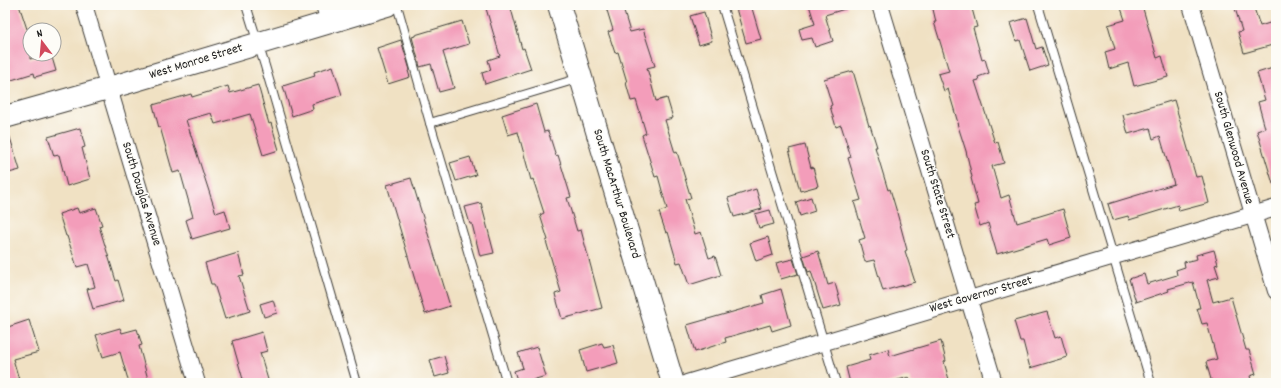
<svg xmlns="http://www.w3.org/2000/svg" width="1281" height="388" font-family="Dekko,sans-serif">
<style>
.building{fill:#f39dba}
.lines{fill:none;stroke-linecap:round;stroke-linejoin:round}
.lane-casing{stroke:#3c3a35;stroke-width:10}
.street-casing{stroke:#3c3a35;stroke-width:18}
.secondary-casing{stroke:#3c3a35;stroke-width:24}
.lane{stroke:#fff;stroke-width:8}
.street{stroke:#fff;stroke-width:16}
.secondary{stroke:#fff;stroke-width:22}
.labels{text-anchor:middle;dominant-baseline:central;stroke-width:3;stroke-linejoin:round;paint-order:stroke}
.street-label{font-size:13px;fill:#1c1c1c;stroke:#fdfcf7}
</style>
<rect width="100%" height="100%" fill="#fdfcf7"/>
<filter id="ink" filterUnits="userSpaceOnUse"><feTurbulence type="fractalNoise" baseFrequency=".025" numOctaves="2"/><feDisplacementMap in="SourceGraphic" scale="8" xChannelSelector="R" yChannelSelector="G"/><feConvolveMatrix kernelMatrix="1 2 1 2 8 2 1 2 1" color-interpolation-filters="sRGB"/></filter>
<filter id="wash" filterUnits="userSpaceOnUse"><feTurbulence type="fractalNoise" baseFrequency=".012" numOctaves="4" result="noise"/><feDisplacementMap in="SourceGraphic" scale="16" xChannelSelector="R" yChannelSelector="G"/><feGaussianBlur stdDeviation="0.9" result="paint"/><feColorMatrix in="noise" values="0 0 0 0 0 0 0 0 0 0 0 0 0 0 0 0 0 1.4 0 .05"/><feComposite in="paint" operator="in"/></filter>
<g filter="url(#wash)">
<rect width="100%" height="100%" fill="#f0e1c3"/>
<g id="blocks">
<g class="building">
<polygon points="12,5 19,5 27,29 30,28 30,59 51,54 56,71 35,77 34,73 5,82 5,7"/>
<polygon points="485,5 510,5 522,49 524,48 531,69 485,84 482,73 491,70 488,60 500,56"/>
<polygon points="613,5 622,5 630,32 643,29 655,66 647,68 656,101 667,98 673,118 665,120 675,153 677,152 691,198 685,199 695,234 701,232 709,258 715,256 721,275 689,285 681,262 677,263 668,232 666,233 659,212 667,209 658,176 655,177 642,135 646,133 636,100 631,101 626,83 627,82 618,52 615,53 608,32 613,30 606,7"/>
<polygon points="735,5 751,5 761,39 746,43"/>
<polygon points="809,5 848,5 848,8 825,15 833,41 815,47 812,38 802,40 799,29 815,24"/>
<polygon points="932,5 971,5 977,27 973,28 982,60 985,59 989,73 978,77 979,80 975,81 995,143 998,142 1004,163 992,166 1001,198 1009,195 1017,223 1063,209 1071,238 1049,245 1047,239 997,254 988,223 980,226 974,205 978,204 971,178 972,177 966,151 957,123 958,123 948,89 944,91 938,74 949,71 934,22 936,22"/>
<polygon points="1120,5 1142,5 1157,58 1162,56 1168,77 1134,86 1128,63 1109,69 1105,52 1115,49 1108,25 1125,20"/>
<polygon points="1234,5 1253,5 1260,26 1276,21 1276,44 1244,53 1238,32 1242,31"/>
<polygon points="704,12 712,41 699,45 690,16"/>
<polygon points="1027,18 1036,49 1042,47 1048,65 1030,71 1020,40 1016,41 1010,23"/>
<polygon points="462,21 469,44 443,52 454,88 439,92 431,64 420,67 412,37 415,36 415,35"/>
<polygon points="401,40 410,70 408,71 410,77 388,84 377,48"/>
<polygon points="333,66 342,95 312,104 313,109 292,116 283,86 315,76 314,72"/>
<polygon points="1276,67 1276,184 1273,184 1257,131 1265,128 1258,102 1265,100 1257,73"/>
<polygon points="853,71 869,126 870,125 877,147 875,147 888,190 890,189 896,209 907,250 905,251 915,282 883,291 874,260 865,262 859,240 865,238 854,202 861,200 848,158 851,157 841,125 836,127 830,106 832,105 824,79"/>
<polygon points="258,85 269,124 271,123 279,150 263,155 250,114 215,124 211,113 186,120 216,213 225,210 230,228 192,239 186,220 193,217 180,171 173,173 160,127 159,128 153,105 191,94 192,97 228,86 230,93"/>
<polygon points="1174,100 1196,177 1202,176 1209,203 1179,211 1178,205 1129,220 1128,216 1113,220 1108,204 1174,184 1160,136 1153,139 1150,128 1128,134 1123,115"/>
<polygon points="536,104 544,132 548,131 556,156 558,155 571,197 567,198 577,231 581,230 602,308 562,319 555,294 561,292 546,241 548,240 540,215 544,213 533,179 531,180 518,132 508,135 502,115"/>
<polygon points="80,128 85,147 82,148 90,179 67,186 59,155 54,156 48,137"/>
<polygon points="8,131 20,170 5,174 5,132"/>
<polygon points="805,145 811,168 813,167 818,186 800,191 789,149"/>
<polygon points="470,157 476,175 456,181 450,163"/>
<polygon points="411,178 450,306 425,314 387,185"/>
<polygon points="756,189 762,209 734,217 728,198"/>
<polygon points="811,197 815,211 800,216 796,202"/>
<polygon points="481,203 494,253 480,256 472,224 470,224 465,207"/>
<polygon points="77,208 79,213 96,208 102,225 99,226 116,281 118,280 124,300 93,309 87,289 95,287 88,264 77,267 67,236 66,236 59,214"/>
<polygon points="770,210 774,224 759,228 755,214"/>
<polygon points="768,237 773,255 756,261 750,243"/>
<polygon points="1214,250 1218,264 1215,265 1219,277 1207,280 1213,302 1231,297 1246,350 1249,350 1256,374 1250,376 1252,383 1212,383 1206,362 1217,359 1207,323 1202,324 1197,308 1200,308 1193,282 1168,289 1169,291 1136,302 1129,279 1144,274 1147,284 1177,275 1176,270 1185,267 1184,262 1197,259 1196,255"/>
<polygon points="818,251 828,285 835,283 841,305 823,310 811,271 808,272 803,256"/>
<polygon points="238,253 244,275 239,276 250,311 225,319 214,284 211,284 205,263"/>
<polygon points="793,259 798,274 781,279 776,263"/>
<polygon points="781,289 791,325 772,331 770,325 725,338 726,342 695,352 687,325 764,303 762,295"/>
<polygon points="273,300 277,313 264,317 260,304"/>
<polygon points="1047,312 1055,338 1061,336 1067,357 1030,368 1023,341 1020,341 1014,321"/>
<polygon points="29,320 39,352 13,359 20,383 5,383 5,328"/>
<polygon points="120,328 122,333 137,329 142,345 139,346 149,383 129,383 120,352 103,357 96,335"/>
<polygon points="262,332 267,351 260,353 269,383 244,383 232,341"/>
<polygon points="941,341 946,361 944,362 950,383 911,383 909,377 887,383 850,383 846,367 870,360 869,355 888,349 890,356"/>
<polygon points="602,343 604,347 613,345 618,363 586,372 580,350"/>
<polygon points="537,347 546,376 522,383 518,383 514,371 523,368 518,353"/>
<polygon points="444,356 449,373 435,377 430,360"/>
</g>
</g>
</g>
<g filter="url(#ink)">
<use href="#blocks" fill-opacity="0" stroke="#3c3a35" stroke-width="1"/>
<g class="lines">
<g class="lane-casing">
<g id="lane">
<polyline points="246,5 265,66 357,383"/>
<polyline points="397,5 430,123 507,383"/>
<polyline points="722,5 836,383"/>
<polyline points="1038,5 1151,383"/>
<polyline points="430,123 580,78"/>
</g>
</g>
<g class="street-casing">
<g id="street">
<polyline points="84,5 197,383"/>
<polyline points="324,5 329,22"/>
<polyline points="880,5 994,383"/>
<polyline points="1191,5 1276,291"/>
<polyline points="687,383 1276,208"/>
</g>
</g>
<g class="secondary-casing">
<g id="secondary">
<polyline points="559,5 673,383"/>
<polyline points="5,117 126,83 387,5"/>
</g>
</g>
<use href="#lane" class="lane"/>
<use href="#street" class="street"/>
<use href="#secondary" class="secondary"/>
</g>
</g>
<g class="labels">
<g class="street-label">
<text transform="translate(196 62) rotate(-17)">West Monroe Street</text>
<text transform="translate(1233 148) rotate(74)">South Glenwood Avenue</text>
<text transform="translate(141 194) rotate(73)">South Douglas Avenue</text>
<text transform="translate(616 194) rotate(73)">South MacArthur Boulevard</text>
<text transform="translate(937 194) rotate(73)">South State Street</text>
<text transform="translate(981 295) rotate(-16)">West Governor Street</text>
</g>
</g>
<rect width="1281" height="388" fill="none" stroke="#fdfcf7" stroke-width="20"/>
<g transform="translate(42 42) rotate(344)"><circle r="19" fill="#fdfcf7" stroke="#a3a29f"/>
<path d="M0-3L7 15L0 10L-7 15Z" fill="#d1495b"/>
<text y="-6" font-size="11" font-weight="bold" text-anchor="middle" fill="#1c1c1c">N</text>
</g>
</svg>
